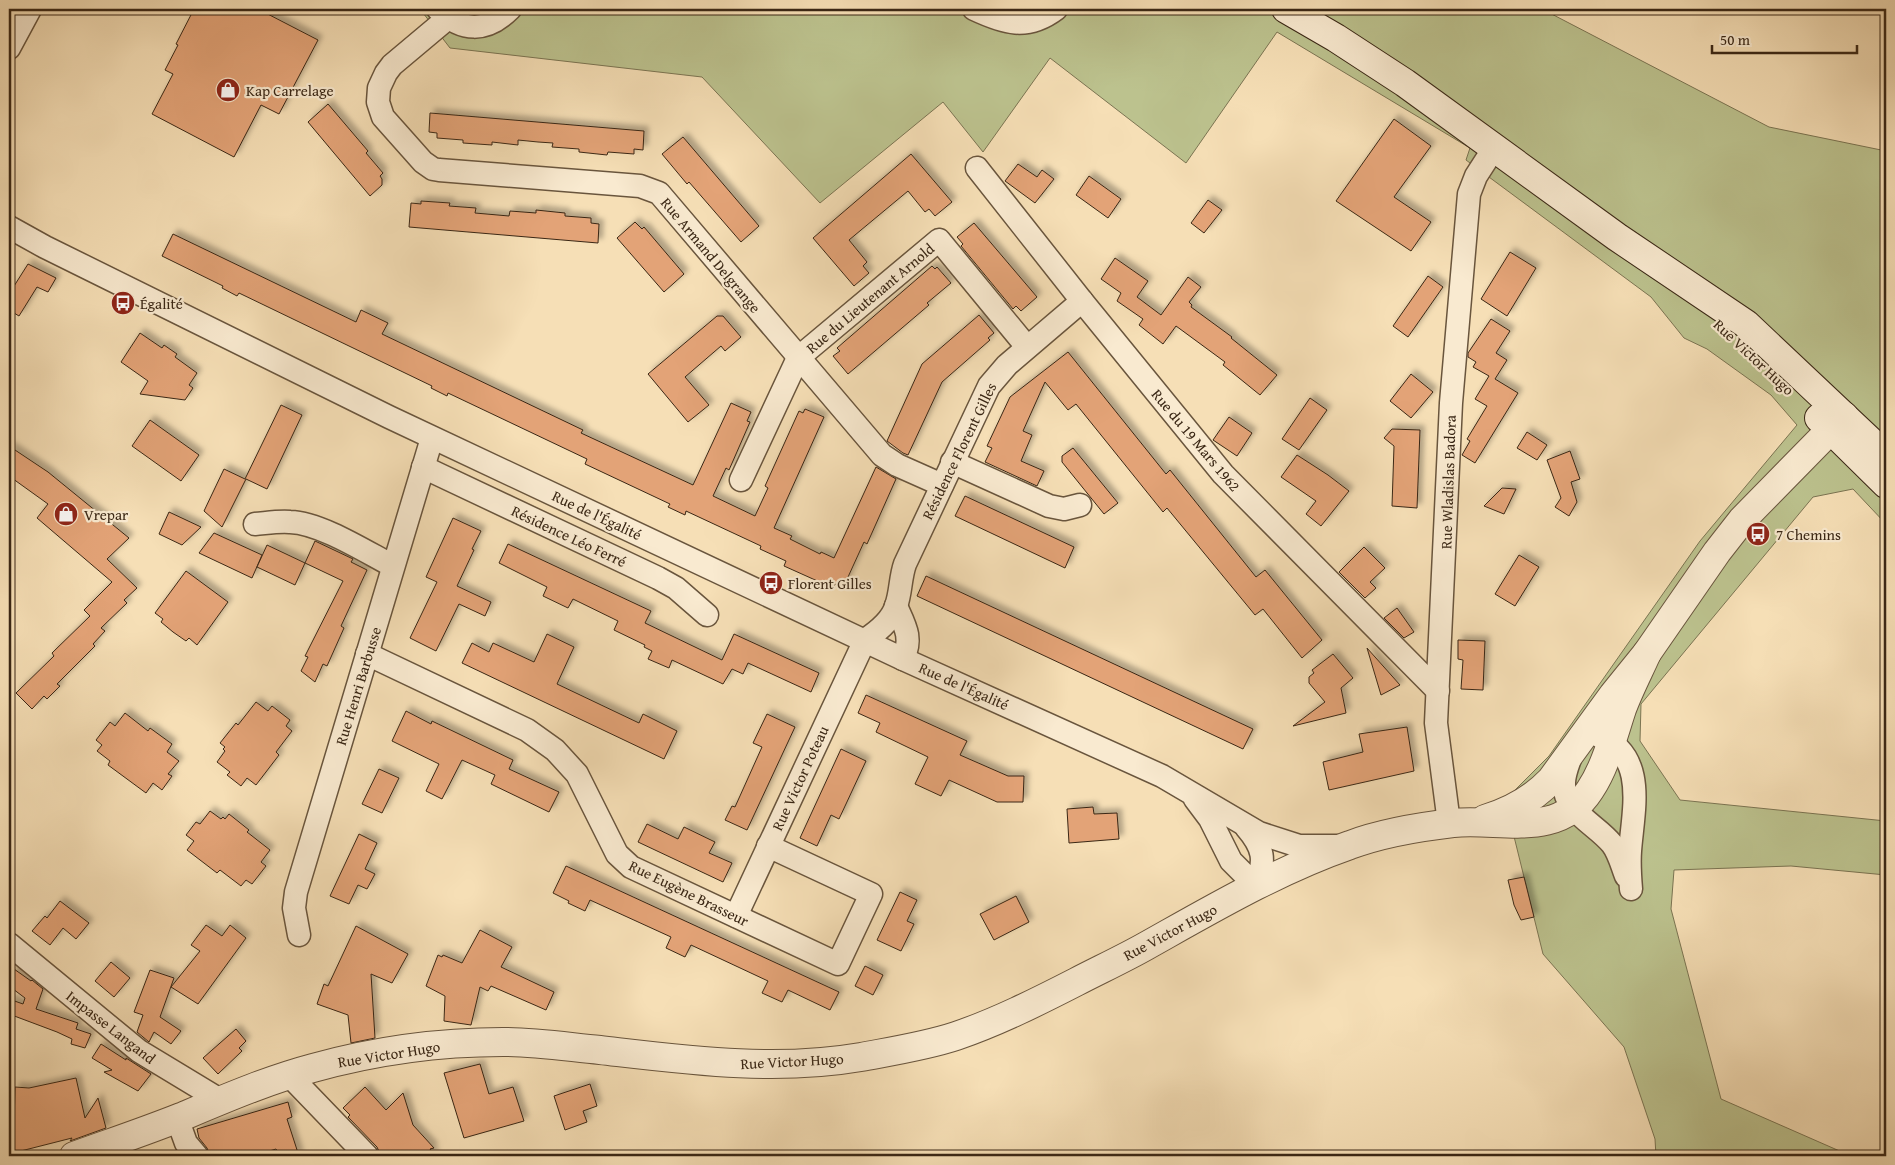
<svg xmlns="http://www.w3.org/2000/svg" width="1895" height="1165" font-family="'Gentium Book Plus',serif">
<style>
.green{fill:#bcc28e;stroke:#7b7452}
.building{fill:#e3a377;stroke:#3a2715;filter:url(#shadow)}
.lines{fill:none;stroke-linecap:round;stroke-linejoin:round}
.minor-casing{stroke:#69553d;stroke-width:25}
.tertiary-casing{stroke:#69553d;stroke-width:30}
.secondary-casing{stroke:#3a2715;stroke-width:30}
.minor{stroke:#f9ead0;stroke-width:22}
.tertiary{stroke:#f9ead0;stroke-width:28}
.secondary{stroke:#f9ead0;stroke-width:28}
.labels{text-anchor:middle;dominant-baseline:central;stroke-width:4.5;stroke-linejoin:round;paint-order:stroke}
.poi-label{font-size:15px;fill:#3a2715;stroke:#f9ead0;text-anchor:start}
.street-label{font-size:15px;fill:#3a2715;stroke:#f9ead0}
</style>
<defs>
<filter id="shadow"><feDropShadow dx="4.5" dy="-4.5" stdDeviation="2.5" flood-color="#0004"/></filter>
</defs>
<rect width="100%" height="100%" fill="#f6dfb6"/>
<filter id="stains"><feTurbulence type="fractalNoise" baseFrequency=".004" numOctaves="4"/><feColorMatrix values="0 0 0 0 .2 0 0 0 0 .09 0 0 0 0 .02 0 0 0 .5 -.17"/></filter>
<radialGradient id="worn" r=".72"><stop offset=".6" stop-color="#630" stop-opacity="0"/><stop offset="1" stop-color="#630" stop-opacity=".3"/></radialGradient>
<polygon class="green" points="420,9 1542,9 1769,127 1886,151 1886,524 1853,489 1813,497 1641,704 1640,741 1680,800 1886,821 1886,875 1791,866 1674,870 1671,909 1721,1099 1851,1156 1656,1156 1655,1139 1624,1047 1543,954 1505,800 1549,756 1700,541 1797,425 1771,395 1707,349 1684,338 1651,297 1466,160 1470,148 1277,32 1186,163 1050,58 983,152 943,102 820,203 702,77 450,48"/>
<g class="building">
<polygon points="194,9 258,9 318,40 279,114 261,105 234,157 152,114 173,74 165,70 178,45 176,44"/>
<polygon points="328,104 368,151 366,153 383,173 380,176 382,179 382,185 370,196 308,122"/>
<polygon points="430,113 644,131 643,150 634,149 634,154 608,152 607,155 579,152 579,149 552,147 553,143 538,142 518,140 518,145 492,142 492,145 463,143 463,140 437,138 437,133 429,132"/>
<polygon points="1394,119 1431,146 1394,197 1431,222 1411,251 1336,201"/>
<polygon points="683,137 759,226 741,242 689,182 687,184 662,154"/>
<polygon points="911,154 952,202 935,216 929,209 925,212 908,191 849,240 867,262 863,266 869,273 854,286 813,238"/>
<polygon points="1018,164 1037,177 1042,170 1054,179 1035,203 1005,181"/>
<polygon points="1089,176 1121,199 1108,218 1076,195"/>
<polygon points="1208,200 1222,210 1204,233 1191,223"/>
<polygon points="421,201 450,203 449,206 476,208 475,213 509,216 510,211 536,213 536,210 565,213 565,216 591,218 591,223 599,224 598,243 409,227 411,203 421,204"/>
<polygon points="635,222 642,229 644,227 684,274 664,292 617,238"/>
<polygon points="974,223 1037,297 1021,311 1016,306 1013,309 961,246 963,244 957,237"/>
<polygon points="173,234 356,322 361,310 388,323 382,334 583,430 581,433 693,485 731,403 751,412 747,421 750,422 729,470 726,468 713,496 755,516 768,488 765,486 799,411 803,413 805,409 824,417 774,528 792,536 790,539 820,554 821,552 834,558 876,467 896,479 867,544 864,542 843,588 835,584 833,588 784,566 786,561 760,549 761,546 686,511 685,515 668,507 670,504 585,464 587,459 448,393 447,396 431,388 432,386 239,293 237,296 222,288 223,286 162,256"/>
<polygon points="1510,252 1536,268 1507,316 1481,299"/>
<polygon points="1115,258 1148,281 1137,297 1161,315 1188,277 1201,287 1189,302 1192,305 1191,307 1232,337 1231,338 1277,375 1260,395 1223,365 1225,362 1176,326 1163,344 1139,325 1143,319 1117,301 1121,293 1101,279"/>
<polygon points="28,264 56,278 48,292 37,287 19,316 9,310 9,294"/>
<polygon points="932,266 935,269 937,267 951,283 927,303 929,305 848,374 833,356 840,351 837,348"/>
<polygon points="1428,276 1443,287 1408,337 1393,326"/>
<polygon points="979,315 994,333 988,338 990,340 942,382 908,455 903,453 887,441 922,364"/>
<polygon points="717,316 723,316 741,337 725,351 721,346 685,377 709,405 688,422 648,374"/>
<polygon points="1491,319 1510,331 1496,353 1507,360 1495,379 1518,393 1475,463 1462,455 1470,441 1467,439 1487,406 1475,399 1489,376 1473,367 1476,362 1468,357 1468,353"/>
<polygon points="140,333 162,348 164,345 177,354 175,357 197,373 189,385 193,388 185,400 140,394 148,381 121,362"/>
<polygon points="1068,352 1166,474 1170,470 1256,577 1265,570 1322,640 1302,658 1263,609 1255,615 1167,508 1163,512 1076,404 1068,410 1045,382 1023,431 1032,435 1021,461 1044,471 1037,486 985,462 992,448 987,446 1010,397"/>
<polygon points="1411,374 1433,392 1411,418 1390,401"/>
<polygon points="1310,398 1327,410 1299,450 1282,439"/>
<polygon points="281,405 302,415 267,489 246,479 222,527 204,511 224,469 245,479"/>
<polygon points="1229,417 1252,433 1237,456 1213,440"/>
<polygon points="150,420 199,455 181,481 132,446"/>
<polygon points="1392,429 1420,430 1417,508 1392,506 1394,446 1384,438"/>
<polygon points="1527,432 1547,445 1537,460 1517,448"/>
<polygon points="9,446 48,472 129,538 107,559 137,588 124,600 127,603 101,628 105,631 93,644 95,646 57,684 60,686 47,699 44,696 32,709 16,693 54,656 52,653 90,616 84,610 112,582 37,518 48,504 9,476"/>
<polygon points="1073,448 1118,503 1104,514 1062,462 1062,456"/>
<polygon points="1570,451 1580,479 1571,482 1577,502 1569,516 1555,507 1561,498 1547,460"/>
<polygon points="1297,455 1328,475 1349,491 1321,526 1306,514 1316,501 1281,477"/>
<polygon points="1502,488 1516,489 1504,514 1484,506"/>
<polygon points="965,496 1074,547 1065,568 955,516"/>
<polygon points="169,512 201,527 182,545 159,534"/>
<polygon points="453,518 481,531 472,549 474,550 457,586 491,602 485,616 459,604 436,651 410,638 437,582 426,577"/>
<polygon points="214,533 262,555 252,578 199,553"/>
<polygon points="315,541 353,559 351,562 367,570 341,626 344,628 327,666 323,664 315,682 301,671 308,657 305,656 343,581 305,563 295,585 257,567 267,545 305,563"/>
<polygon points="508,544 651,611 645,623 722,660 734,634 819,673 811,692 748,663 743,674 732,669 723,684 672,660 669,668 648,659 652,651 644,647 645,645 614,630 618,621 573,599 568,608 543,596 547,587 499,563"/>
<polygon points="1364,547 1385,568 1370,582 1376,588 1365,598 1339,572"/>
<polygon points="1519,555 1539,567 1515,606 1495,594"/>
<polygon points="186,571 228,602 197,645 189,638 186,641 173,632 161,622 163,619 155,613"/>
<polygon points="926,576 1253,729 1243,749 917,596"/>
<polygon points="1397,608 1414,632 1404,638 1384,618"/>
<polygon points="547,634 574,647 557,684 639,723 643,714 677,731 664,759 462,663 472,643 489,652 493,643 534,662"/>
<polygon points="1458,640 1485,641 1483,690 1461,689 1463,660 1458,659"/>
<polygon points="1367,648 1400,685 1381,695"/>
<polygon points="1333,654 1353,678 1341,688 1346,713 1293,726 1325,702 1309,683 1309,677 1314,673 1312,670"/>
<polygon points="866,695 967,741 960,755 1008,776 1024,776 1023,802 997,802 949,780 941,796 915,784 928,757 876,732 880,723 858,713"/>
<polygon points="256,702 268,711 272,706 290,720 286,726 292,731 276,752 279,755 256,785 247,778 241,786 227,775 230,772 217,762 225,751 223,749 225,747 220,743 236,723 238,725"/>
<polygon points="406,711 431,724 432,721 513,760 509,769 559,792 549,812 491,784 495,775 462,760 442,799 426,791 439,764 392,741"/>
<polygon points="125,713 148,731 150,728 172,744 167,752 179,761 168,774 172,776 162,790 153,783 146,793 108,765 110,761 97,751 102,745 96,740 110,722 115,726"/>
<polygon points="767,714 795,727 747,830 725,820 732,806 735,807 762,747 753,743"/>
<polygon points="1407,727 1414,771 1329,790 1323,762 1363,752 1359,734"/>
<polygon points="841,749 866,761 839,819 831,815 817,846 800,838"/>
<polygon points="379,769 399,778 382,813 362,804"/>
<polygon points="1093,807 1094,814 1117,813 1119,839 1069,843 1067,809"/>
<polygon points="210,811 221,819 223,817 225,819 229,814 249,830 247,832 270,850 261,862 266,866 252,884 246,880 241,886 220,870 217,873 187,850 194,841 186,835 196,822 200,824"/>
<polygon points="647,824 678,839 684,827 715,842 709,853 732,863 723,882 638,842"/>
<polygon points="359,834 377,843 365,869 375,874 367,889 358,885 349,904 330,896"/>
<polygon points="566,866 839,992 830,1010 788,990 782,1002 762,993 768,981 691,945 685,957 666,948 671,937 590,900 585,911 568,903 569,901 553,893"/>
<polygon points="1524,877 1534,917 1521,920 1514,905 1508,880"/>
<polygon points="900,892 917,900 907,921 914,924 901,951 877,940"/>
<polygon points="1016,896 1029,922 994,940 980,914"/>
<polygon points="60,901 89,923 76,939 63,928 50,945 32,931 45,916 47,918"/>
<polygon points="206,925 222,936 230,925 246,938 198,1004 171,987 200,951 191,945"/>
<polygon points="356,926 408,954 392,983 371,974 375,1038 351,1043 348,1015 317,1004 324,984 328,986"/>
<polygon points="480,930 512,947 501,967 554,992 546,1010 491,986 488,991 480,987 471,1025 444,1021 445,996 426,986 438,955 442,957 443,955 462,963"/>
<polygon points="111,962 130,978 114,997 95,981"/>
<polygon points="865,966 883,975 873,995 855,986"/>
<polygon points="14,969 31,981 32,980 43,989 36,1009 78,1023 76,1029 91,1034 85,1048 71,1044 72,1039 57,1032 9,1014 9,999 23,1004 25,998 9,986 9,978"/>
<polygon points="150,970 174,978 160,1017 181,1031 171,1044 154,1032 149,1042 137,1032 143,1015 134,1012"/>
<polygon points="236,1029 246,1041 239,1048 242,1051 218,1074 203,1058"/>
<polygon points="101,1044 126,1060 126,1058 151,1074 138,1091 104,1072 112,1070 92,1058"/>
<polygon points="480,1064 489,1094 513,1087 524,1121 464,1138 444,1073"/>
<polygon points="76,1078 85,1118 98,1098 106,1128 70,1141 72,1138 9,1154 9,1125 14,1125 15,1087 29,1088"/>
<polygon points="590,1084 597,1106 583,1111 587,1122 565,1130 554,1096"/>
<polygon points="365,1087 386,1110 403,1093 413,1125 434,1148 430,1149 435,1156 381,1156 377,1147 348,1117 350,1115 343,1108"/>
<polygon points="288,1102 292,1117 287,1119 299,1156 281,1156 276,1149 253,1156 210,1156 207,1148 199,1138 197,1129"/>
</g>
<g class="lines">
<g class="minor-casing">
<g id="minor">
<path d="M438,9C462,32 486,33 510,9"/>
<path d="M974,9C1004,23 1027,31 1056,9"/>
<polyline points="448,18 392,65 386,73 379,88 378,102 383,117 423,162 433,169 439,170 640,186 659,193 882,455 897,465 942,485"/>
<polyline points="9,48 30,9"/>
<polyline points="977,168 1082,301 1223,474 1438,691"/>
<polyline points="9,227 45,247 389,417 903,659 1162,776 1259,833 1299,846 1336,846"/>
<polyline points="952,462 1049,506 1064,509 1080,505"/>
<polyline points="423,467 658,578 676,588 707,615"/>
<polyline points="741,480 798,358 939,240 1027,347"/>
<path d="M255,524C267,523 279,521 290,522C321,523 366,552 393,566"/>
<path d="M896,606C905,626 913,638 903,659"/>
<polyline points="367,654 527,730 555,750 577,774 617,854 631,867 838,964 871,894 768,846"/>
<path d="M1599,736C1648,756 1633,810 1630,851C1629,864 1630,877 1631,889"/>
<path d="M1571,756C1568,765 1564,774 1564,783C1563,811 1597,825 1612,844C1619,853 1622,866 1626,876"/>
<path d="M1195,799L1210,819L1231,861L1256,886C1266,860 1264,848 1246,827"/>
<polyline points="1449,823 1436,723 1451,403 1469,194 1476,176 1494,148"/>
<path d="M736,916L865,640C877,632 892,620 896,606C901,593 900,578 905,564L989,386L1007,365L1082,301"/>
<polyline points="299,935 294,908 296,892 432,438"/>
<polyline points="9,944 139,1051 220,1100"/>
<polyline points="289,1075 367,1156"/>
<polyline points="177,1118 186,1143 197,1156"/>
</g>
</g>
<g class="tertiary-casing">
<g id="tertiary">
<path d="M1485,819C1511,811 1532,800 1551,780L1613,695L1647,653L1717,552L1742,520L1844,416"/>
<path d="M74,1156C110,1143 146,1131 181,1117C224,1099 268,1080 313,1068C374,1051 440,1042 503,1042C536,1042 568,1047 600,1050C687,1060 774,1072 861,1057C893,1051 926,1046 956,1036C997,1022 1037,1002 1076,982C1099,970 1123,959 1146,946C1212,909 1278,870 1350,845C1382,833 1418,827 1453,823C1501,818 1558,840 1590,790C1606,766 1613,736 1622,709C1629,690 1639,671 1647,653"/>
</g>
</g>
<g class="secondary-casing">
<g id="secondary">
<polyline points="1286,9 1336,38 1405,83 1617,237 1746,324 1886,456"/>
<polyline points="1819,418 1886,484"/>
</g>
</g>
<use href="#minor" class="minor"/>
<use href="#tertiary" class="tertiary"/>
<use href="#secondary" class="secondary"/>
</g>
<defs>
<g id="shop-disc" transform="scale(1.25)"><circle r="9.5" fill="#8f2418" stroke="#f9ead0"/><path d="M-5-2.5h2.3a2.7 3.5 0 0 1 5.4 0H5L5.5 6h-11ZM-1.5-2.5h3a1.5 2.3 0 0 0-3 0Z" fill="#fff"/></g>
<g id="bus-disc" transform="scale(1.25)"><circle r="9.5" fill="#8f2418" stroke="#f9ead0"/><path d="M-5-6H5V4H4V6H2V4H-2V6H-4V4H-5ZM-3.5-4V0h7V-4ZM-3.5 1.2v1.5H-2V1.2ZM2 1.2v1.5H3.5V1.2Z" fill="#fff"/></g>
</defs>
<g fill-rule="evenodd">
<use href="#shop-disc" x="228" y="90"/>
<use href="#bus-disc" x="123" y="303"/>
<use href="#shop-disc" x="66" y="514"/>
<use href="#bus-disc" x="1758" y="534"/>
<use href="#bus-disc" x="771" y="583"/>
</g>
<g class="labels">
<g class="poi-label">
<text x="246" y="90">Kap Carrelage</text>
<text x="140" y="303">Égalité</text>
<text x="84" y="514">Vrepar</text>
<text x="1776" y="534">7 Chemins</text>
<text x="788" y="583">Florent Gilles</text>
</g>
<g class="street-label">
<text transform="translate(711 255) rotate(50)">Rue Armand Delgrange</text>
<text transform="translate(870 298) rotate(-40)">Rue du Lieutenant Arnold</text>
<text transform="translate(1754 357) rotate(43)">Rue Victor Hugo</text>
<text transform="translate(1196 440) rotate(50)">Rue du 19 Mars 1962</text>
<text transform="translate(959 451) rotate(-64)">Résidence Florent Gilles</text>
<text transform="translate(1448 482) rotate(-88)">Rue Wladislas Badora</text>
<text transform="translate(597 515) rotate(25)">Rue de l'Égalité</text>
<text transform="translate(569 536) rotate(25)">Résidence Léo Ferré</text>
<text transform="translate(358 686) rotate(-73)">Rue Henri Barbusse</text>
<text transform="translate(964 686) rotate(24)">Rue de l'Égalité</text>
<text transform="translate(800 778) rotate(-65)">Rue Victor Poteau</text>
<text transform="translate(689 893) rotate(26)">Rue Eugène Brasseur</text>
<text transform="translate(1170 932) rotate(-28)">Rue Victor Hugo</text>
<text transform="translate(111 1027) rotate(38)">Impasse Langand</text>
<text transform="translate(389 1054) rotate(-9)">Rue Victor Hugo</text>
<text transform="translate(792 1061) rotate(-3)">Rue Victor Hugo</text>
</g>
</g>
<rect width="1895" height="1165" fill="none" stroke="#f6dfb6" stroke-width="30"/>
<rect x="10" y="10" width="1875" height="1145" fill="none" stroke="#3a2715" stroke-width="2.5"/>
<rect x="15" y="15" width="1865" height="1135" fill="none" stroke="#3a2715"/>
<path d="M1712 45v8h145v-8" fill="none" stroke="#3a2715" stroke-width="2.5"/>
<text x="1720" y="45" font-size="15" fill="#3a2715" stroke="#f9ead0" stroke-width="4" paint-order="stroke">50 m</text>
<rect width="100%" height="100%" filter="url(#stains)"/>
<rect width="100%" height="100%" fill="url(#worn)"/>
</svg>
